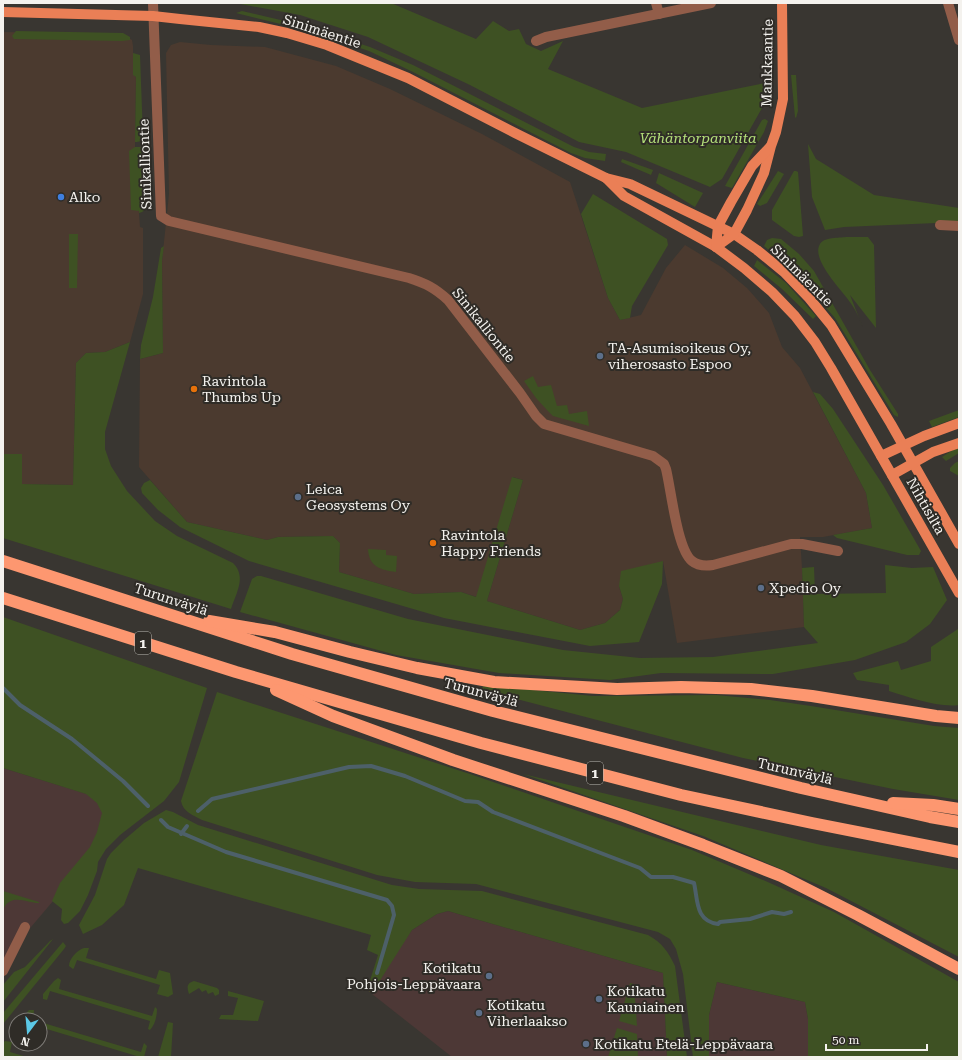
<svg xmlns="http://www.w3.org/2000/svg" width="962" height="1060" font-family="'Roboto Serif',serif">
<style>
.commercial{fill:#4b3a2f}
.industrial{fill:#4d3836}
.green{fill:#3e5123}
.lines{fill:none;stroke-linecap:round;stroke-linejoin:round}
.stream{stroke:#4d6069;stroke-width:4}
.minor{stroke:#925d49;stroke-width:10}
.major{stroke:#ea7f56;stroke-width:10}
.highway{stroke:#fd9770;stroke-width:12}
.shop-dot{fill:#3f7fe0;stroke:#2f2c27;stroke-width:1.5}
.service-dot{fill:#5c6f8a;stroke:#2f2c27;stroke-width:1.5}
.food-dot{fill:#e8710a;stroke:#2f2c27;stroke-width:1.5}
.labels{text-anchor:middle;dominant-baseline:central;stroke-width:4;stroke-linejoin:round;paint-order:stroke}
.shield{fill:#2f2c27;stroke:#b9b7b2;stroke-width:1}
.shield-label{font-size:13px;font-weight:bold;fill:#f4f2ee}
.street-label{font-size:14px;fill:#f4f2ee;stroke:#2f2c27}
.park-label{font-size:14px;font-style:italic;fill:#b4e07a;stroke:#2f2c27}
.poi-label{font-size:14px;fill:#f4f2ee;stroke:#2f2c27;text-anchor:start}
</style>
<rect width="100%" height="100%" fill="#393631"/>
<g class="commercial">
<polygon points="3,32 111,34 125,36 132,40 133,46 133,74 136,77 135,147 139,213 140,227 143,228 143,294 130,342 105,352 86,353 76,363 73,485 22,484 22,454 3,454"/>
<polygon points="180,42 211,45 265,47 336,66 390,89 482,134 570,182 608,298 620,320 641,315 666,268 685,245 723,268 747,288 769,313 782,347 800,368 866,493 872,528 823,537 800,537 802,568 804,627 677,643 663,561 619,586 623,599 620,610 605,623 580,630 487,601 523,480 513,477 477,597 461,592 414,594 339,572 340,543 333,536 278,537 267,540 187,522 139,467 140,359 163,353 162,261 169,194 166,53 171,45"/>
</g>
<g class="industrial">
<polygon points="3,768 132,808 3,960"/>
<polygon points="448,911 663,973 667,1057 452,1057 367,990 412,930 437,914"/>
<polygon points="717,982 805,1002 808,1019 808,1057 709,1057 709,1015"/>
</g>
<g class="green">
<polygon points="235,3 391,3 476,39 493,21 509,31 519,29 526,44 541,51 563,41 548,69 642,108 765,83 762,108 722,179 710,187 626,152 579,142 470,85 368,37 300,15"/>
<polygon points="242,11 306,26 370,47 413,65 574,147 589,152 606,154 605,161 585,158 571,153 413,72 369,51 305,30 236,13"/>
<polygon points="16,31 123,33 130,37 130,40 122,41 14,39 12,36"/>
<path d="M133,53L140,55L143,137C141,141 140,142 135,142L136,77L133,75Z"/>
<polygon points="791,75 796,75 798,111 796,118 795,117"/>
<polygon points="765,119 768,121 764,132 732,188 725,186 762,120"/>
<polygon points="808,144 816,159 874,195 959,208 959,222 844,227 825,230 812,197"/>
<path d="M135,147H143L144,149L147,205C145,210 144,212 139,213V211L131,210L129,151Z"/>
<polygon points="622,159 653,170 651,175 621,162"/>
<polygon points="778,171 784,174 767,203 760,206 757,204"/>
<polygon points="794,171 796,171 798,172 803,236 799,237 794,236 772,220 772,210"/>
<polygon points="659,173 703,193 695,207 656,183"/>
<polygon points="593,194 667,239 668,245 632,306 630,318 620,320 608,298 581,214"/>
<polygon points="69,234 78,234 77,288 69,288"/>
<path d="M846,237H868L874,245L876,328L850,295L863,328C860,320 857,312 852,305C845,293 810,260 820,244C824,237 839,238 846,237Z"/>
<polygon points="772,238 781,239 799,254 814,271 870,370 898,414 898,417 894,415 835,318 794,271 764,246 767,240"/>
<polygon points="164,246 162,261 163,353 140,359 141,345 153,297 161,248"/>
<polygon points="757,260 786,283 816,316 813,319 782,289 754,266"/>
<path d="M130,342L105,432V449L111,466L127,491L155,521L177,536L233,563C247,577 236,593 231,609L3,538V454H22V484L73,485L76,363L86,353L105,352Z"/>
<polygon points="533,376 538,387 551,385 557,406 567,405 569,414 587,411 589,426 553,416 547,410 536,398 524,381"/>
<polygon points="813,392 820,394 833,409 883,485 921,551 919,555 907,555 837,538 833,535 872,528 866,493"/>
<polygon points="959,410 959,417 932,427 929,421"/>
<polygon points="959,446 959,453 946,461 942,457"/>
<polygon points="959,461 959,476 950,471 950,468 955,463"/>
<polygon points="512,477 523,480 487,601 580,630 605,623 620,610 623,599 619,586 621,571 663,561 662,584 639,642 590,646 444,618 249,561 180,527 158,510 142,493 141,488 144,483 150,480 187,522 267,540 278,537 333,536 340,543 339,572 414,594 461,592 476,597"/>
<path d="M368,549L386,550V555L397,556L396,572C381,570 369,567 368,549Z"/>
<polygon points="885,565 912,568 933,567 947,600 930,624 906,642 855,660 773,674 661,673 610,680 499,673 396,655 240,612 252,579 257,576 261,576 408,619 563,650 640,658 713,657 818,643 804,627 802,568 814,567 815,594 886,593"/>
<polygon points="3,617 207,688 179,782 164,801 120,835 106,849 98,862 97,871 88,895 80,911 68,923 64,924 61,920 62,909 52,901 60,883 90,847 97,832 102,813 97,803 86,794 3,768"/>
<path d="M958,629L959,705C938,708 909,697 889,691V685L857,680L853,673L898,661L901,670L931,661V647Z"/>
<polygon points="483,685 593,696 716,695 770,700 811,706 934,726 959,728 959,800 893,789 743,758 482,690"/>
<path d="M217,692L470,774L692,850L770,883L834,912L959,982V1057H808V1019L805,1002L717,982L709,1015V1057H693L683,974L676,949L670,939L658,932L476,884L415,882L377,875L202,820C193,815 183,812 181,801Z"/>
<polygon points="523,774 821,845 959,870 959,957 826,888 703,836"/>
<path d="M166,810L173,812L198,825L392,885L419,889L482,891L648,935C662,943 668,951 675,966L687,1057H667L663,973L448,911L437,914L412,930L372,993L367,990L378,955L367,950L371,935L138,868L124,905L102,925L83,934L79,925L95,895L107,859L111,853L124,840L144,823Z"/>
<path d="M3,891L39,902V903C27,903 10,892 3,910Z"/>
<polygon points="53,939 3,1002 3,985 14,972 25,967 50,941"/>
<polygon points="63,942 66,946 64,949 3,1024 3,1013"/>
<path d="M84,948H89L86,958L156,979L159,970L170,973L173,994L168,997L157,994L160,985L77,960L74,968L73,969L69,966C69,959 77,950 84,948Z"/>
<path d="M58,978L61,980L59,989L152,1016L155,1007L157,1009C157,1016 155,1025 150,1030L148,1029L150,1021L50,991L47,1000L43,999V994L54,981Z"/>
<path d="M194,981L217,988L219,990V994L215,996L213,992L208,994L206,990L202,992L199,988L189,994C187,988 186,983 194,981Z"/>
<polygon points="630,983 634,984 637,1026 619,1021"/>
<polygon points="228,991 264,1001 258,1021 219,1019 221,1015 233,1015 238,998 228,996"/>
<polygon points="29,1010 34,1010 33,1020 21,1020"/>
<polygon points="40,1022 141,1052 144,1043 147,1046 144,1057 140,1057 40,1027"/>
<polygon points="168,1022 173,1023 171,1057 158,1057"/>
<polygon points="617,1028 637,1034 638,1057 608,1057"/>
<polygon points="5,1041 12,1042 10,1052 27,1057 3,1057 3,1043"/>
</g>
<g class="lines">
<g class="stream">
<polyline points="3,688 20,705 72,739 123,781 148,806"/>
<path d="M198,811L212,799L349,767L371,766L405,776L465,801L478,802L493,812L640,868L651,877H673L694,883C698,900 695,921 718,924L720,922L750,919L772,912L784,914L791,912"/>
<polyline points="161,820 168,827 226,852 387,900 392,906 394,915 377,973"/>
<polyline points="181,834 187,826"/>
</g>
<g class="minor">
<path d="M153,3L161,216L169,221L409,278C425,283 435,288 448,300L520,393L536,416L544,424L653,456L664,464L666,469C671,489 677,549 692,561C698,566 706,566 713,565L791,544H802L838,551"/>
<polyline points="656,3 659,14"/>
<polyline points="948,3 959,40"/>
<polyline points="536,41 546,37 711,3"/>
<polyline points="940,225 959,226"/>
<polyline points="3,971 25,927"/>
</g>
<g class="major">
<polyline points="3,12 153,16 180,19 259,27 287,33 327,45 408,78 515,133 606,178 630,184 734,234 757,250 784,272 809,298 831,325 891,424 959,544"/>
<polyline points="606,178 624,196 716,247 744,268 772,292 795,316 815,342 831,368 959,593"/>
<polyline points="716,247 734,234 747,210 764,173 771,146 776,132 783,99 782,3"/>
<polyline points="716,247 718,226 731,202 752,166 770,147"/>
<polyline points="881,456 924,436 959,423"/>
<polyline points="892,475 933,452 959,443"/>
</g>
<g class="highway">
<polyline points="3,561 292,654 493,711 801,788 930,817 959,822"/>
<polyline points="3,598 236,672 481,743 681,795 812,823 959,852"/>
<polyline points="209,621 275,632 350,652 417,668 494,682 617,689 681,687 751,689 812,696 936,716 959,718"/>
<polyline points="276,690 333,716 453,760 624,816 703,845 781,876 858,915 959,969"/>
<polyline points="893,803 933,805 959,809"/>
</g>
</g>
<circle class="shop-dot" cx="61" cy="197" r="4"/>
<g class="service-dot">
<circle cx="600" cy="356" r="4"/>
<circle cx="298" cy="497" r="4"/>
<circle cx="761" cy="588" r="4"/>
<circle cx="489" cy="976" r="4"/>
<circle cx="599" cy="999" r="4"/>
<circle cx="479" cy="1013" r="4"/>
<circle cx="586" cy="1044" r="4"/>
</g>
<g class="food-dot">
<circle cx="194" cy="389" r="4"/>
<circle cx="433" cy="543" r="4"/>
</g>
<g class="labels">
<g class="shield">
<rect x="135" y="632" width="16" height="22" rx="3"/>
<rect x="587" y="762" width="16" height="22" rx="3"/>
</g>
<g class="shield-label">
<text x="143" y="643">1</text>
<text x="595" y="773">1</text>
</g>
<g class="street-label">
<text transform="translate(322 31) rotate(18)">Sinimäentie</text>
<text transform="translate(767 63) rotate(-89)">Mankkaantie</text>
<text transform="translate(145 164) rotate(-92)">Sinikalliontie</text>
<text transform="translate(802 275) rotate(45)">Sinimäentie</text>
<text transform="translate(484 325) rotate(51)">Sinikalliontie</text>
<text transform="translate(926 506) rotate(60)">Nihtisilta</text>
<text transform="translate(171 599) rotate(18)">Turunväylä</text>
<text transform="translate(481 692) rotate(15)">Turunväylä</text>
<text transform="translate(795 771) rotate(13)">Turunväylä</text>
</g>
<g class="park-label">
<text x="698" y="138">Vähäntorpanviita</text>
</g>
<g class="poi-label">
<text x="69" y="197">Alko</text>
<text x="608" y="348">TA-Asumisoikeus Oy,<tspan x="608" dy="16">viherosasto Espoo</tspan></text>
<text x="202" y="381">Ravintola<tspan x="202" dy="16">Thumbs Up</tspan></text>
<text x="306" y="489">Leica<tspan x="306" dy="16">Geosystems Oy</tspan></text>
<text x="441" y="535">Ravintola<tspan x="441" dy="16">Happy Friends</tspan></text>
<text x="769" y="588">Xpedio Oy</text>
<text x="481" y="968" text-anchor="end">Kotikatu<tspan x="481" dy="16">Pohjois-Leppävaara</tspan></text>
<text x="607" y="991">Kotikatu<tspan x="607" dy="16">Kauniainen</tspan></text>
<text x="487" y="1005">Kotikatu<tspan x="487" dy="16">Viherlaakso</tspan></text>
<text x="594" y="1044">Kotikatu Etelä-Leppävaara</text>
</g>
</g>
<rect width="962" height="1060" fill="none" stroke="#f4f2ee" stroke-width="8"/>
<g transform="translate(28 1032) rotate(196)"><circle r="19" fill="#2f2c27" stroke="#7e7b77"/>
<path d="M0-3L7 15L0 10L-7 15Z" fill="#5bc8e6"/>
<text y="-6" font-size="11" font-weight="bold" text-anchor="middle" fill="#f4f2ee">N</text>
</g>
<path d="M826 1044v6h101v-6" fill="none" stroke="#f4f2ee" stroke-width="2"/>
<text x="832" y="1044" font-size="12" fill="#f4f2ee" stroke="#2f2c27" stroke-width="3" paint-order="stroke">50 m</text>
</svg>
